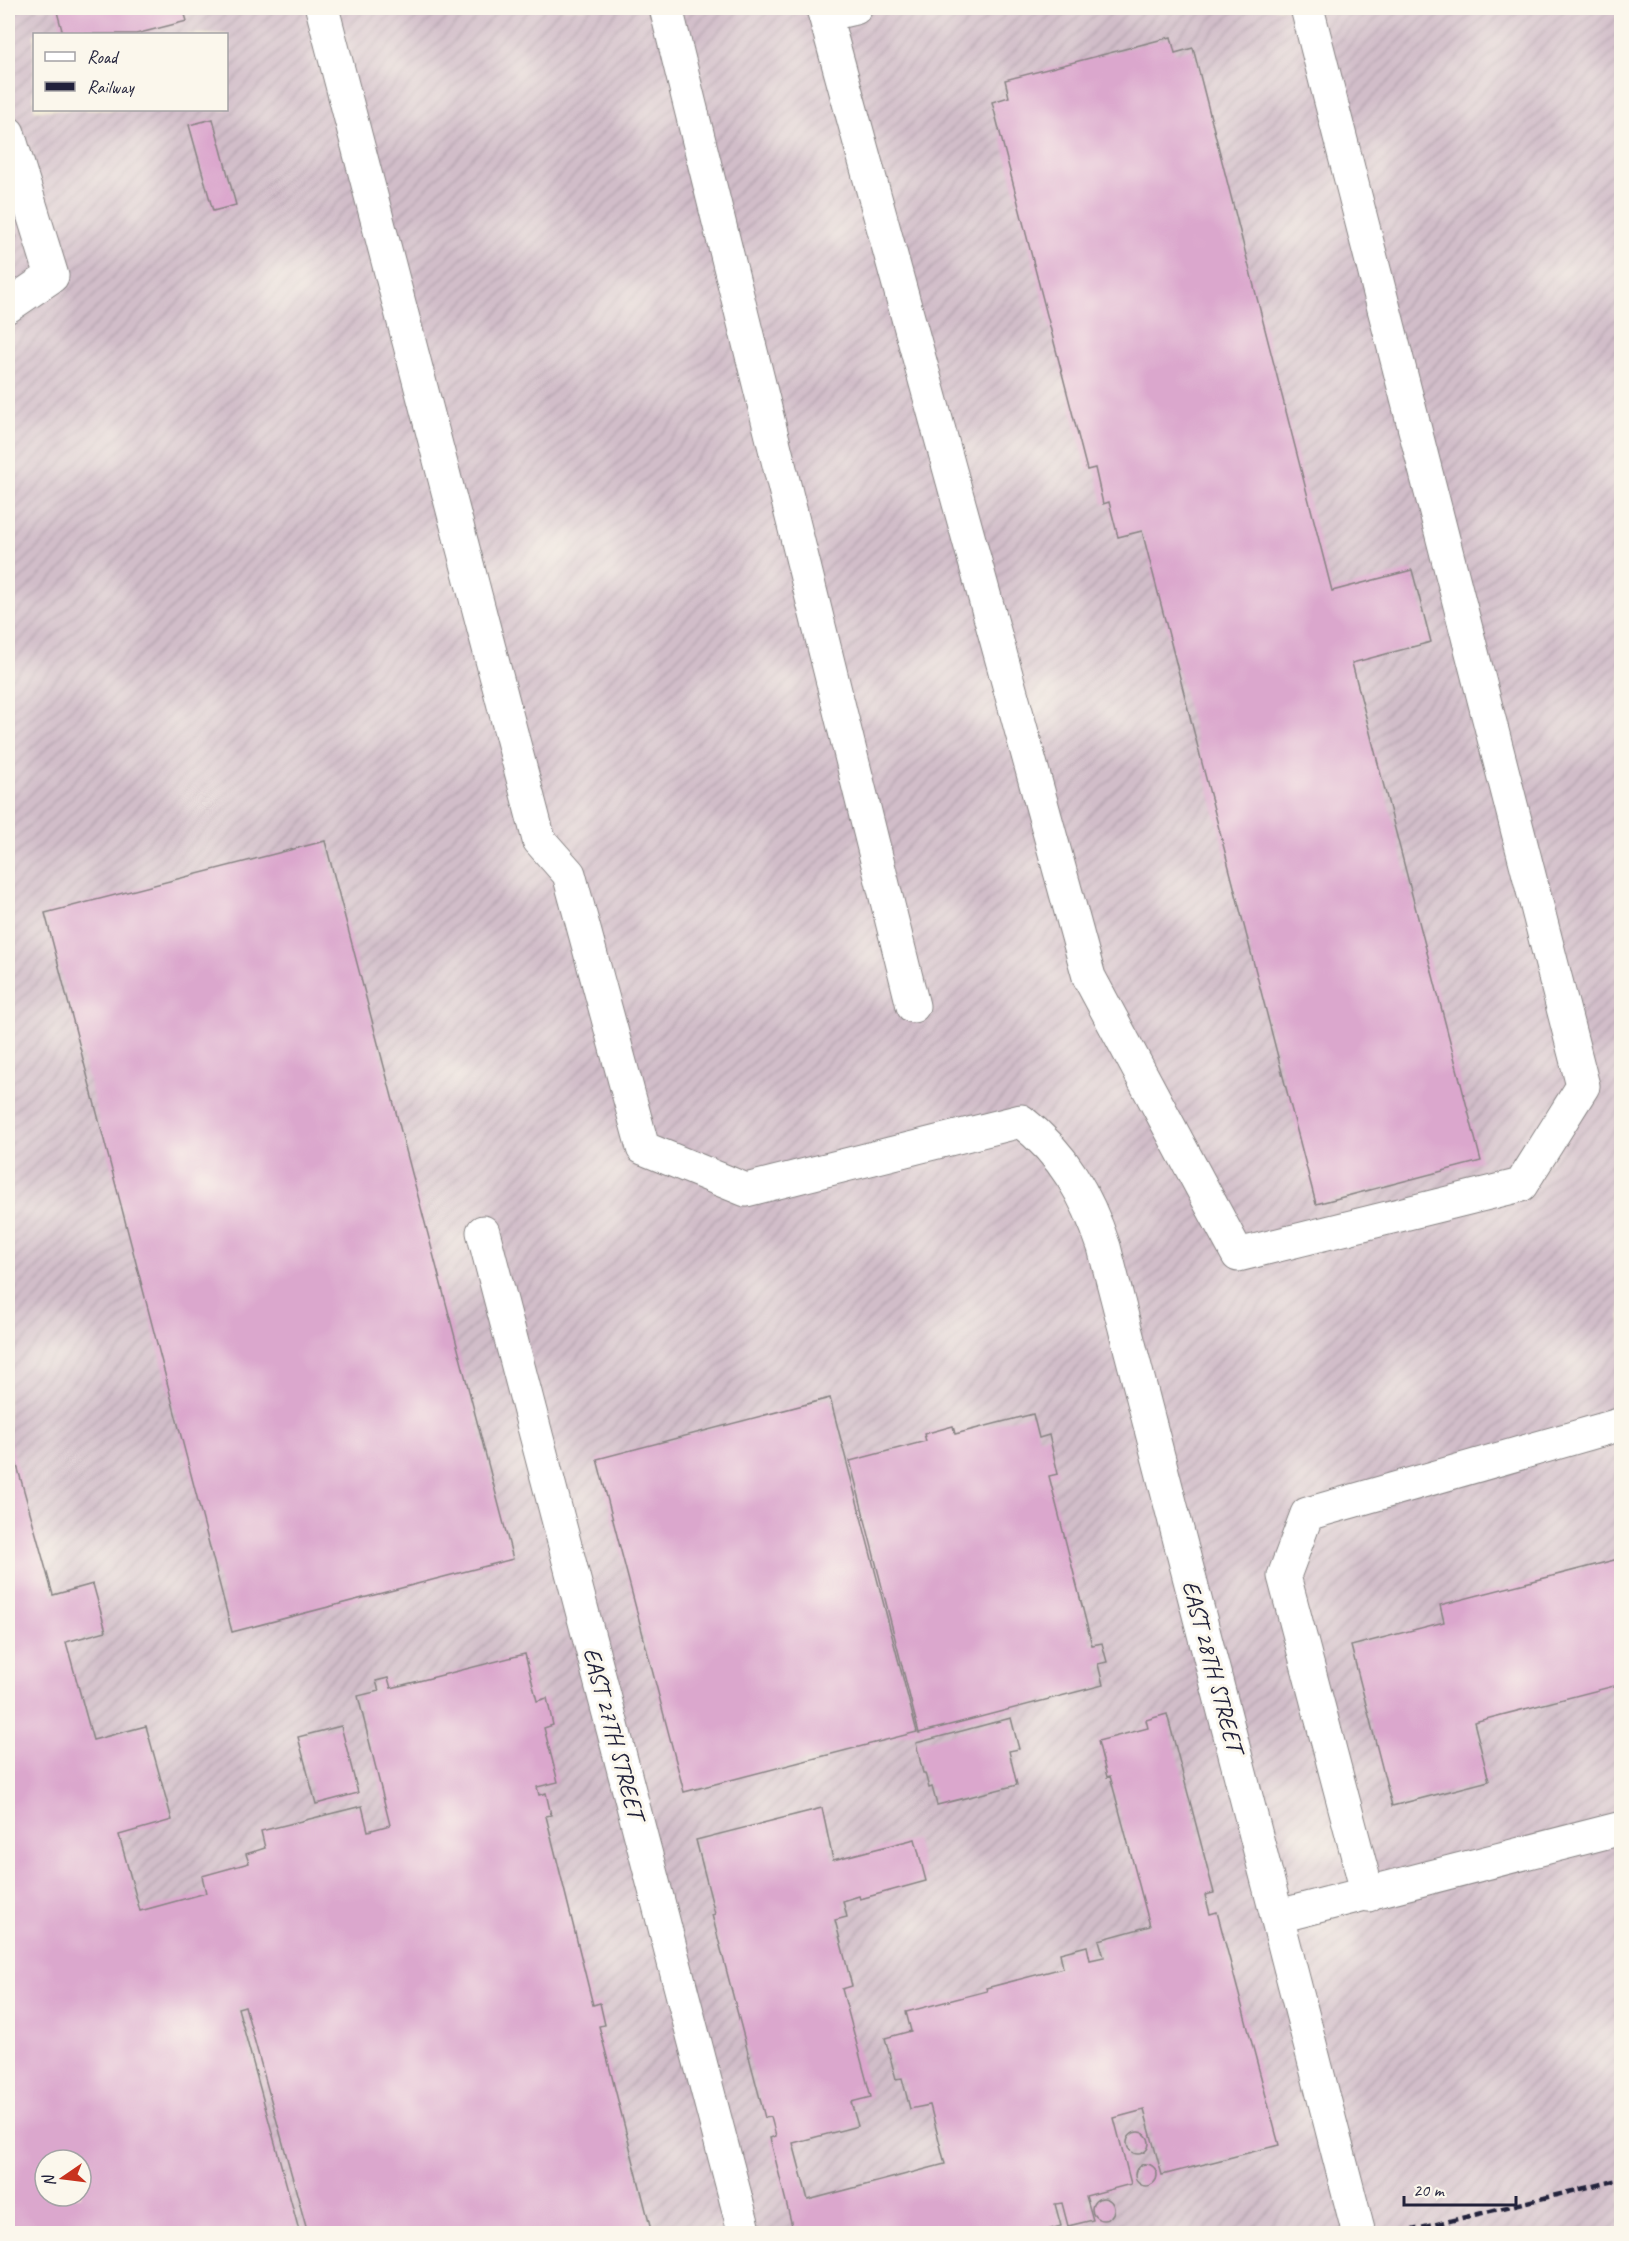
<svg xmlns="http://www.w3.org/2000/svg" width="1629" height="2241" font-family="Caveat,sans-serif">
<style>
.industrial{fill:url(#industrial-furrows);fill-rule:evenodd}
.building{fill:#dba7cd;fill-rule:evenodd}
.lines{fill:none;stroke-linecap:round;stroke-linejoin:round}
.minor-casing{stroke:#888484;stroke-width:35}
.minor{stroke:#fff;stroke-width:33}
.rail{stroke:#22223b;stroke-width:4.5;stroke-dasharray:9 4.5;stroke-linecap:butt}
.labels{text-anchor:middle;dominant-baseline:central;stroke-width:6;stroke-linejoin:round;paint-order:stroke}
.street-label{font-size:24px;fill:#22223b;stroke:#fbf7ec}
</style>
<defs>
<pattern id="industrial-furrows" width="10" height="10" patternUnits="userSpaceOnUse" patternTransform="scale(1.5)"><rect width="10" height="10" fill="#d1bdc9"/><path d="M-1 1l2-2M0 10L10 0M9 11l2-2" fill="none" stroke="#b3a2ae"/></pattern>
</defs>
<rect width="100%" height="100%" fill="#fbf7ec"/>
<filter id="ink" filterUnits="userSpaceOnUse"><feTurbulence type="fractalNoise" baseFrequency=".0167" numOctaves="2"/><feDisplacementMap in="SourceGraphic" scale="12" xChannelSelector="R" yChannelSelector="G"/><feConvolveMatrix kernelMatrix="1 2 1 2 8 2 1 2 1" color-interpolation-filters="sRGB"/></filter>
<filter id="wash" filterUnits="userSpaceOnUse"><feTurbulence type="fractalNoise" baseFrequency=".008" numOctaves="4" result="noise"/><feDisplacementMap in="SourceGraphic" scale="24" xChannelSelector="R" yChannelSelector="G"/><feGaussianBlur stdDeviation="1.35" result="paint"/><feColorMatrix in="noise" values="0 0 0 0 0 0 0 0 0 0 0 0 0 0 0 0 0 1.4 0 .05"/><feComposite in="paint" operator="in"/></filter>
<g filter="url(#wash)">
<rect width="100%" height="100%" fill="#efe7cc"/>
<path class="industrial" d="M8,8H1621V2233H8ZM34,34H226V110H34ZM45,2160H81V2196H45Z"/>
<g id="blocks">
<g class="building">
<polygon points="56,8 183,8 187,21 136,34 63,34"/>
<polygon points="1171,37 1175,53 1193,48 1332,591 1412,570 1431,642 1352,663 1481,1161 1316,1204 1142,531 1118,537 1109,502 1103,504 1095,468 1087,470 992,102 1009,97 1005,80"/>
<polygon points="213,119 236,205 213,211 189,125"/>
<polygon points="8,208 16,237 8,239"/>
<polygon points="325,841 513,1559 232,1632 45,913"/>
<polygon points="830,1398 917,1732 684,1792 597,1459"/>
<polygon points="1033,1414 1039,1438 1049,1435 1058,1474 1049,1476 1092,1645 1102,1643 1107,1662 1098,1664 1103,1685 919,1733 850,1461 926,1441 924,1434 953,1426 955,1434"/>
<path d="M8,1433L53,1595L93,1584L106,1631L66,1642L93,1740L146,1726L172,1820L119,1835L140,1911L206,1893L202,1876L249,1863L246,1854L265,1848L261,1831L362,1806L368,1831L390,1825L358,1696L379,1691L376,1681L388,1678L391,1688L525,1654L537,1701L547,1698L553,1725L544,1728L558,1782L537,1787L539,1795L546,1793L551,1815L546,1816L593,2005L600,2003L605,2025L599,2026L652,2234H308L245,2006L238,2008L300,2234H8ZM45,2160H81V2196H45Z"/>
<polygon points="1622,1558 1622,1684 1474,1722 1489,1781 1392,1806 1351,1646 1444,1622 1440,1605"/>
<polygon points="1167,1714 1214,1893 1205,1895 1210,1914 1217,1912 1279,2145 1162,2175 1144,2110 1114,2118 1131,2184 1086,2196 1093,2220 1068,2226 1062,2203 1055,2204 1061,2226 1034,2234 794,2234 770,2138 776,2136 771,2117 765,2118 712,1915 715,1914 696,1840 822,1808 833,1860 915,1839 926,1881 860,1899 859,1896 843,1901 847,1917 835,1920 852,1986 842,1989 871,2097 851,2102 858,2126 793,2143 808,2200 945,2164 930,2105 910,2109 902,2078 896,2079 885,2038 911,2031 906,2012 987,1991 986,1988 1063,1968 1060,1953 1087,1946 1090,1960 1104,1957 1099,1940 1150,1926 1110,1776 1107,1777 1098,1741 1148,1728 1146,1720"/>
<polygon points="1011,1718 1019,1749 1009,1751 1017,1785 937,1805 932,1787 929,1788 925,1773 923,1773 916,1743"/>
<polygon points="341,1726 358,1793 316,1804 298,1737"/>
<circle cx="1138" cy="2143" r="11"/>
<circle cx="1146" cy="2175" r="11"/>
<circle cx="1103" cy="2209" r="11"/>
</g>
</g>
</g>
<g filter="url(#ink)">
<use href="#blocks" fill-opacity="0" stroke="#888484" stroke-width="1.5"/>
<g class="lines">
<g class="minor-casing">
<g id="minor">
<path d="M322,8L539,840L569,874L643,1148L746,1190L1021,1121C1064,1154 1087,1196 1104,1247L1359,2234"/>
<polyline points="666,8 913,1006"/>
<polyline points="823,8 1089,977 1238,1255 1521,1185 1583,1086 1307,8"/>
<polyline points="825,15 855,8"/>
<polyline points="8,133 52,276 8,306"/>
<polyline points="483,1232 745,2234"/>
<polyline points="1368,1895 1284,1576 1307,1514 1622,1424"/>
<polyline points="1279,1916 1622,1828"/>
</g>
</g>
<use href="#minor" class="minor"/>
<polyline class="rail" points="1396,2234 1622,2179"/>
</g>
</g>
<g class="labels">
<g class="street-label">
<text transform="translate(1213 1666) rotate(75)">EAST 28TH STREET</text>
<text transform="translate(614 1733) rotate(75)">EAST 27TH STREET</text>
</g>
</g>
<rect width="1629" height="2241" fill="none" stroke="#fbf7ec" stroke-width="30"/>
<rect x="33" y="33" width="195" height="78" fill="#fbf7ec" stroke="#a4a2a5" stroke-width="1.5"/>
<rect x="45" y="52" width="30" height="9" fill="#ffffff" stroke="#a4a2a5" stroke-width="1.5"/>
<text x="87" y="63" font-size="18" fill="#22223b">Road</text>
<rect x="45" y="82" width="30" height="9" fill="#22223b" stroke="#a4a2a5" stroke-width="1.5"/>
<text x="87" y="93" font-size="18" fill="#22223b">Railway</text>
<g transform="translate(63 2178) rotate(256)"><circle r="28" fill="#fbf7ec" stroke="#a4a2a5" stroke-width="1.5"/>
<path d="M0-4.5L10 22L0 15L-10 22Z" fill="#c8321e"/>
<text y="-9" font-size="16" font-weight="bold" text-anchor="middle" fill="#22223b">N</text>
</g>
<path d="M1404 2196v9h112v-9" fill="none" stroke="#22223b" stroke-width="3"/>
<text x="1413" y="2196" font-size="18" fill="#22223b" stroke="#fbf7ec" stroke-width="4.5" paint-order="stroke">20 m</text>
</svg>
